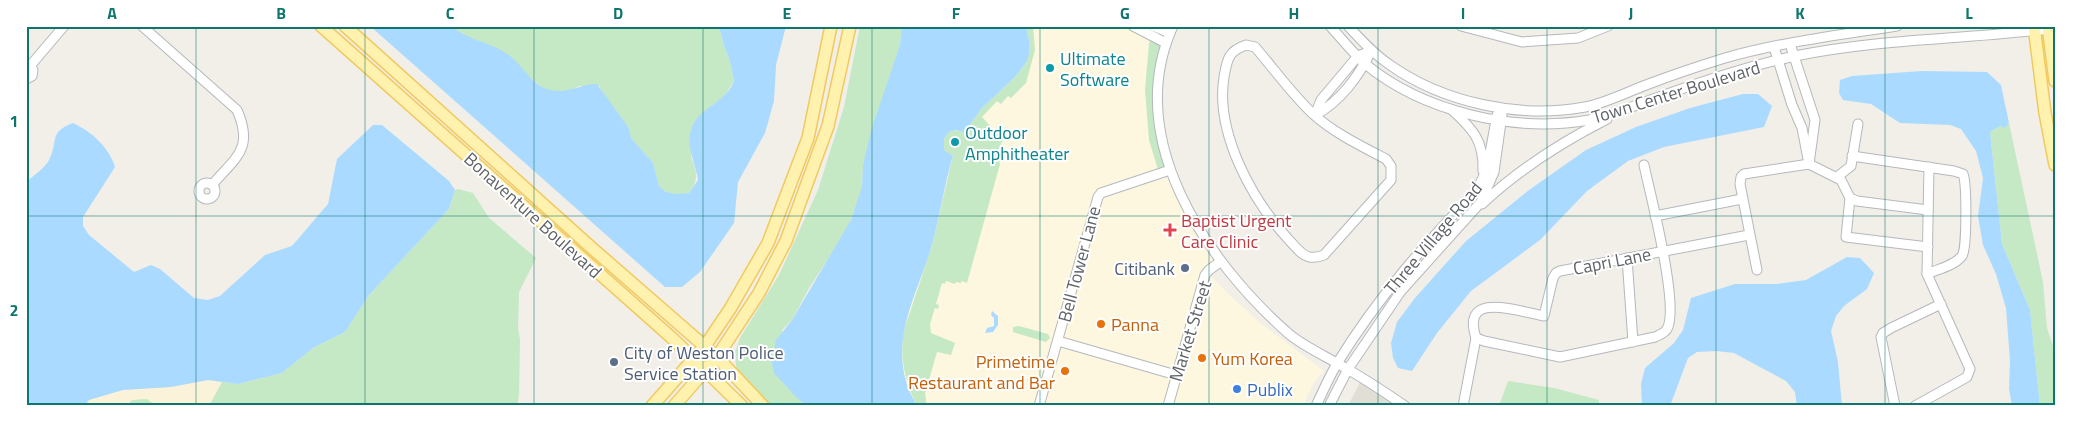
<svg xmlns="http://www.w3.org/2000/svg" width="2081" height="432" font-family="'Titillium Web',sans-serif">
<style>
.commercial{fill:#fef7e0}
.education{fill:#e1ded6}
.green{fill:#c5e8c5}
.sand{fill:#fbf3d9}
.water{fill:#aadaff}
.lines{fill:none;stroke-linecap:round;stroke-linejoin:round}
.minor-casing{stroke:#b5b8bc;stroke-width:11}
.major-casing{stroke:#f2c960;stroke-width:14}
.minor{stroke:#fff;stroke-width:9}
.major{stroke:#fff2af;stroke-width:11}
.grid{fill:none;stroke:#0f766e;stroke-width:1;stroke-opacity:0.55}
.culture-dot{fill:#0f9aa8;stroke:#fff;stroke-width:2}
.health-dot{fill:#e0444e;stroke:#fff;stroke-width:2}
.service-dot{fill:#5c6f8a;stroke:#fff;stroke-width:2}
.food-dot{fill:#e8710a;stroke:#fff;stroke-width:2}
.shop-dot{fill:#3f7fe0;stroke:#fff;stroke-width:2}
.labels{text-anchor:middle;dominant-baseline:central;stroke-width:4;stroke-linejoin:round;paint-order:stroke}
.culture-label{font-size:18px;fill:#0d838f;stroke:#fff;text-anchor:start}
.street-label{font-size:18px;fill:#5f6368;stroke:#fff}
.health-label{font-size:18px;fill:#be3a42;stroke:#fff;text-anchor:start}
.service-label{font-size:18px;fill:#4e5e75;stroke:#fff;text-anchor:end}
.food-label{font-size:18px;fill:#c56008;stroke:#fff;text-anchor:start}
.shop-label{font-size:18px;fill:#366cbe;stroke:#fff;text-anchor:start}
.neatline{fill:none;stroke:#0f766e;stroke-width:2}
.grid-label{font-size:16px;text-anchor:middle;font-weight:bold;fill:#0f766e}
</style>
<rect width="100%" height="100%" fill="#f1efe8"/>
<polygon class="commercial" points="1026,26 1156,26 1153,36 1170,170 1220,262 1208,272 1225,291 1259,322 1324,371 1314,382 1303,406 917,406 906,383 902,363 902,342 907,316 964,133 981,109 1021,70 1029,54"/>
<polygon class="education" points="1362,378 1405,406 1348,406"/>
<g class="green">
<path d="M451,26H719L724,46L730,61L734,81L723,98L712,105L691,157C697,172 699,180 689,193L675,195L666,192L659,186L653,163L631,138L629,128L601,92L600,86H579L568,91H554L544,89L492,46L461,35Z"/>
<polygon points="860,26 902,26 900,45 863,165 862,187 858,203 844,235 809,288 792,320 782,330 786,386 807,406 763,406 749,390 736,367 735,352 740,338 779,275 818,190 844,107"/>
<path d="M1026,26H1033L1035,50L1026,83L1011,98L1008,96L1001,104L997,101L982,117L1003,140L997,152L1000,164L967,283L962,281L961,283L956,282L955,284L946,281L945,284L942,283L936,304L939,305L938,309L935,308L930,324L931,333L955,343L951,355L937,352L925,394L927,406H917C905,381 899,358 904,330L932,246L953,156L944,150V139C948,130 956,129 964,133L981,109L1015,77L1026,63L1029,40Z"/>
<polygon points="1143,26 1153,26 1170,33 1159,91 1170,170 1159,173 1149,140 1145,90 1149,43 1152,36"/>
<polygon points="2009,123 2043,282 2047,328 2055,352 2055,406 2040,406 2030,310 2002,244 1990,132 2000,126 2005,128"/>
<polygon points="458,189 473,193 489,218 536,258 519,292 518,328 520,340 519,395 517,406 84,406 208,380 238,384 282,373 313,348 345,332 369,295 449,209 455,190"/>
<polygon points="1019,326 1048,334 1050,338 1046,342 1013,332 1013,327"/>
<polygon points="1508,381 1554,388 1599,400 1598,406 1499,406"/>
</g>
<path class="sand" d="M208,380L222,382L209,406H156L147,399L132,400L127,406H84C98,388 148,389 169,387C182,385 195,382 208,380Z"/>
<g class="water">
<path d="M370,26H451C469,41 492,42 510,56C524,67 533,87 551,90C567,94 581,84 597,84L629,128L631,138L653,163L659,186L666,192L675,194L689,193L698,180C696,164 686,148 691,130C697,108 726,103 734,81L730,61L724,46L719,26H786L776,65L774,101L765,133L738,182L734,223L700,272L682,287H665Z"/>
<path d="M902,26H1026L1029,40V54L1026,63L1015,77L981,109L964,133C956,128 948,130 944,139V150L953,156C944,185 940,216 932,245C919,290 892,334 906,381C908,390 913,398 917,406H807L796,397L774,373L772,363L776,340L792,320L851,220L862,187L863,165L871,131L900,45Z"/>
<polygon points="1922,71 1987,72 2001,85 2009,123 2005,128 2000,126 1990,132 2002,244 2030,310 2040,406 2012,406 2009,389 2010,361 2006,308 1996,274 1983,245 1978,216 1983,178 1976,151 1961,129 1950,125 1900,123 1871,104 1843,100 1839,93 1840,80 1852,76"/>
<polygon points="1743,94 1758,94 1772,106 1764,127 1664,147 1628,161 1587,191 1540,240 1471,291 1437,333 1412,371 1398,368 1393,358 1391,343 1397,322 1415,298 1466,241 1529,190 1586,150 1636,127 1690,108"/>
<path d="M73,123C92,132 109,147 115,167L83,217V226L89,235L134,272L151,265L160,269L194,298L208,300L220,296L265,255L292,246L328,204L337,159L373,125H382L449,181L455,190L449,209L369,295L345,332L313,348L282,373L238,384L208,380L171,387L123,390L89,400L84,406H26V182C33,176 45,168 49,160C59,141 48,132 73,123Z"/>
<polygon points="1847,257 1860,258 1874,273 1867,289 1844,306 1836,316 1831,331 1838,362 1842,406 1797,406 1795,392 1786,381 1734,353 1716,351 1697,352 1688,358 1670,406 1642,406 1641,384 1645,368 1674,343 1683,330 1691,298 1735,284 1777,284 1806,280"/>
<polygon points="992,311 998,316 998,325 993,332 985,333 987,328 994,326 994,318 991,315"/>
</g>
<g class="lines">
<g class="minor-casing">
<g id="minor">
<path d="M142,26L237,110C254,149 236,157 212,185"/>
<polyline points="1133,26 1166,43"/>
<polyline points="1153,26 1170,33"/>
<path d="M1173,26C1122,139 1207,262 1289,334C1306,348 1328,357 1347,369C1367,380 1386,393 1405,406"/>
<path d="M1330,26C1341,38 1352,52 1364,63C1423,112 1514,133 1589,120C1613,115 1636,105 1659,97C1703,81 1748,66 1795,56C1881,38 1968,40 2055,28"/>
<path d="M1348,26C1361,40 1374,54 1390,65C1444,103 1520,119 1585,107C1606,103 1627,92 1646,85C1672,75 1699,66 1725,58C1781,42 1840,35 1897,26"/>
<polyline points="1461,26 1522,42 1578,38 1608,26"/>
<polyline points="1790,44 1815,120 1809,164"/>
<path d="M1246,45L1255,47C1274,69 1291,93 1313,114C1334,133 1361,146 1386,159L1391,166V180L1324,255C1319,257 1315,258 1309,257C1301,255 1295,246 1289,240C1252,200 1215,133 1224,77C1227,60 1228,51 1246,45Z"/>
<polyline points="1774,47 1792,105 1802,128 1808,159"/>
<path d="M1371,51C1359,76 1340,102 1315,115L1321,100L1358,56Z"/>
<polyline points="26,65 30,66 33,70 32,76 26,79"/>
<polyline points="30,66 64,26"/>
<path d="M1452,110C1473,129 1484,141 1483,171"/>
<path d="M1852,156L1954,171L1963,174C1967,184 1967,249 1962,256C1954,266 1938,269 1927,274"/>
<polyline points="1837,177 1851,166 1858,124"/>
<circle cx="207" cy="191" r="8"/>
<polyline points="1850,198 1846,237 1928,247"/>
<path d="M1482,204C1519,169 1562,142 1607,119"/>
<polyline points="1655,216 1742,199"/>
<polyline points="1627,258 1633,342"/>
<polyline points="1757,270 1740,184 1741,177 1744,174 1809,164 1841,180 1850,198 1857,201 1928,210"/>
<path d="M1476,338L1484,341L1560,357L1655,337C1659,335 1665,333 1667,329C1680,307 1650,194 1644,165"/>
<polyline points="1058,341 1176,375"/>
<polyline points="1039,406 1098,197 1101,193 1170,170"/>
<polyline points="1168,406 1205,275 1209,270 1220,262"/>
<path d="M1316,406C1323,391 1330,375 1338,362C1378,297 1425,244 1477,190L1487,169L1497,115"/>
<polyline points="1329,406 1348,369 1401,291 1481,202 1494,172 1502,115"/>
<path d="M1463,406L1476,338C1460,289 1520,312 1544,316L1553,278L1556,273L1560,271L1749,235"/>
<polyline points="1895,406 1881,337 1883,333 1891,328 1941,304"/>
<polyline points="1915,406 1967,377 1970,369 1927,274 1929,167"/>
</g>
</g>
<g class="major-casing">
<g id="major">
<polyline points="321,26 672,338 742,406"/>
<polyline points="345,26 593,249 717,357 763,406"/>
<polyline points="2034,26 2045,113 2055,165"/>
<polyline points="2048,26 2055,81"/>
<polyline points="652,406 705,346 730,309 768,243 808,138 831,26"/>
<polyline points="674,406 717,357 759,293 786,241 828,126 850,26"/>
</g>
</g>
<use href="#minor" class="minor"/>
<use href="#major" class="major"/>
</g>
<path class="grid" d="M196,26V406M365,26V406M534,26V406M703,26V406M872,26V406M1040,26V406M1209,26V406M1378,26V406M1547,26V406M1716,26V406M1885,26V406M26,216H2055"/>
<g class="culture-dot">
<circle cx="1050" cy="68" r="5"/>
<circle cx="955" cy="142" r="5"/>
</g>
<path class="health-dot" d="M1167.5 222.5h5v5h5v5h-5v5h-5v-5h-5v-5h5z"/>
<g class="service-dot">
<circle cx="1185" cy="268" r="5"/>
<circle cx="614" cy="362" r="5"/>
</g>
<g class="food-dot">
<circle cx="1101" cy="324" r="5"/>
<circle cx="1202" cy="358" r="5"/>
<circle cx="1065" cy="371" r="5"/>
</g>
<circle class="shop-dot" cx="1237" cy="389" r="5"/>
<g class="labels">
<g class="culture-label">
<text x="1060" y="58">Ultimate<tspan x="1060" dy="21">Software</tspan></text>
<text x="965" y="132">Outdoor<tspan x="965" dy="21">Amphitheater</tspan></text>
</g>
<g class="street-label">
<text transform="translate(1676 92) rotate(-17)">Town Center Boulevard</text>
<text transform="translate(533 215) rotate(42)">Bonaventure Boulevard</text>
<text transform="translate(1433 238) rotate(-50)">Three Village Road</text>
<text transform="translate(1612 261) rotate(-11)">Capri Lane</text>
<text transform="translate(1079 264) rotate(-75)">Bell Tower Lane</text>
<text transform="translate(1190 331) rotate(-73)">Market Street</text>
</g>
<g class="health-label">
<text x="1181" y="220">Baptist Urgent<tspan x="1181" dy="21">Care Clinic</tspan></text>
</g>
<g class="service-label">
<text x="1175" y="268">Citibank</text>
<text x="624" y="352" text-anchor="start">City of Weston Police<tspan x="624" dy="21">Service Station</tspan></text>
</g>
<g class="food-label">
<text x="1111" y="324">Panna</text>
<text x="1212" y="358">Yum Korea</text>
<text x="1055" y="361" text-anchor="end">Primetime<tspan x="1055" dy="21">Restaurant and Bar</tspan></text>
</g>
<g class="shop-label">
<text x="1247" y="389">Publix</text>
</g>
</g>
<rect width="2081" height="432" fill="none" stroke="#ffffff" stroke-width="55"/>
<rect x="28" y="28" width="2026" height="376" class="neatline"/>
<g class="grid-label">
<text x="112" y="19">A</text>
<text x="281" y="19">B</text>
<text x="450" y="19">C</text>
<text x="618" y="19">D</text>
<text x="787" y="19">E</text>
<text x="956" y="19">F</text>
<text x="1125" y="19">G</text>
<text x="1294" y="19">H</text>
<text x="1463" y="19">I</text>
<text x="1631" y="19">J</text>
<text x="1800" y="19">K</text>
<text x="1969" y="19">L</text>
<text x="14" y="127">1</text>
<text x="14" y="316">2</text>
</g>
</svg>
